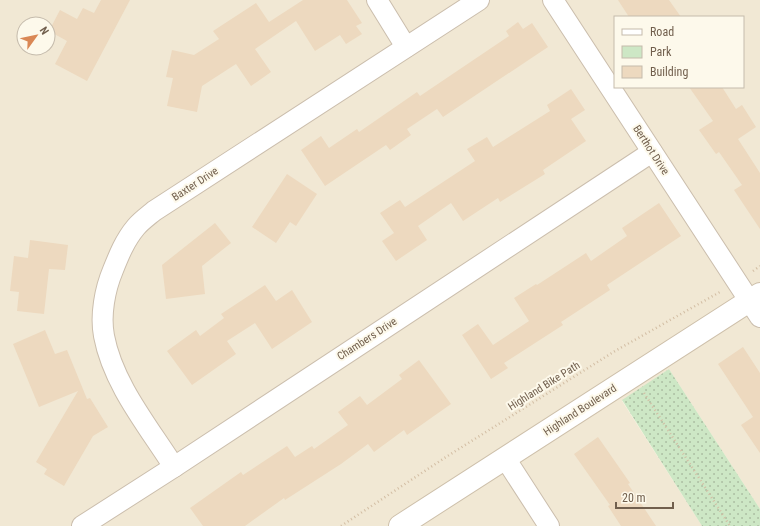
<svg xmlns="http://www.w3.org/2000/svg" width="760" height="526" font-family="'Roboto Condensed',sans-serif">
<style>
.residential{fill:#f1e8d4;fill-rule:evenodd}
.green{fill:url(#green-dots)}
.building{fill:#edd9bf}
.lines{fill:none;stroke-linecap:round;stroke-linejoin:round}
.street-casing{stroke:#cbbead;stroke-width:22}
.secondary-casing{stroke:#cec0ab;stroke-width:24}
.path{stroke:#d2bda3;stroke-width:2.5;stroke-dasharray:1 3;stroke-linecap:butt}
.street{stroke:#fff;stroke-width:20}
.secondary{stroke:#fff;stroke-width:22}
.labels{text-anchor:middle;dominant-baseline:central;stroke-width:4;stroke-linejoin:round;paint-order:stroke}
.street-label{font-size:11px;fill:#715f4d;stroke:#fdf9eb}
</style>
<defs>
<pattern id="green-dots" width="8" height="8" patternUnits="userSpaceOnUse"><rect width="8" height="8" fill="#cde7c5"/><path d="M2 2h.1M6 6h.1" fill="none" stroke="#abbea2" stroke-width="1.8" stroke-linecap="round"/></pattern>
</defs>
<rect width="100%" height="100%" fill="#faf5e5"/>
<path class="residential" d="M0,0H760V509L669,369L622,401L702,526H0ZM615,17H743V87H615ZM24,24H48V48H24Z"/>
<polygon class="green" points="669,369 760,509 760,526 702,526 622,400"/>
<g class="building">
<polygon points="101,0 130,0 87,81 55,64 67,41 49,31 60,10 77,19 83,8 94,13"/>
<polygon points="303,0 347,0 362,23 356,26 362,34 346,44 340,35 315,51 296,21 255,49 271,72 251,86 236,64 202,86 197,112 167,106 173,78 166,77 172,50 194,55 219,39 213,31 256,3 269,22"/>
<polygon points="618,0 669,0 681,17 629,17"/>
<polygon points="518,22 523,29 532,23 548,47 443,117 437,109 407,129 411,135 390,150 386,145 325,186 301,150 321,136 329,148 357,129 359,132 417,92 420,96 509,36 506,31"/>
<polygon points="689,87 722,87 736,109 742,105 756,127 738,139 760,173 760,229 734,190 742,185 719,152 716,154 699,130 713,121"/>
<polygon points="571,89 585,110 571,119 586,141 543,170 545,174 500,202 498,198 463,221 451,203 418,226 427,240 396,261 382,241 394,233 380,213 400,200 405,207 475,161 467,149 487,137 493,147 550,111 547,105"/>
<polygon points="287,174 317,194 296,226 290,222 276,243 252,227"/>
<polygon points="659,203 681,236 607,285 610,290 561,322 563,325 504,363 508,368 491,379 462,335 478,324 493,345 529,321 514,298 536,284 537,285 586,253 591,261 627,236 622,228"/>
<polygon points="215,223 231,243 202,266 205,294 166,299 162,265"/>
<polygon points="30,240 68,245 65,270 49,269 44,314 17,311 19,292 10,291 14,256 28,258"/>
<polygon points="265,285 276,301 292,290 312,322 272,349 255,323 227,341 236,354 192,385 167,351 196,330 200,336 224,318 221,314"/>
<polygon points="45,330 55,354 67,350 87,399 90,398 108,427 93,436 64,486 44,474 47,469 36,462 78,391 39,407 13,344"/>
<polygon points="743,347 760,373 760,453 741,425 753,417 718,364"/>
<polygon points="419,360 451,404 407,435 404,430 374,452 368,444 341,464 285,500 284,498 245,526 203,526 190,508 241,472 243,475 287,446 295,457 312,446 314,449 348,425 338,412 360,396 367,405 402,379 399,375"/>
<polygon points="598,437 630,483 628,484 656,526 621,526 608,506 610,505 574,454"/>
</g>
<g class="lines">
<g class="street-casing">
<g id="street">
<polyline points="377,0 406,47"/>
<polyline points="553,0 760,317"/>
<polyline points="505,458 549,526"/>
<path d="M174,467C148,426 113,384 104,336C100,315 105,289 113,270C119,255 125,240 136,227C141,221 148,216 154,211L479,0"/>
<polyline points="82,526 174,467 652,152"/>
</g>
</g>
<g class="secondary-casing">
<polyline id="secondary" points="400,526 760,294"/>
</g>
<g class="path">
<polyline points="753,271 760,266"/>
<polyline points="644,393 730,526"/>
<polyline points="341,526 446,457 615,351 720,292"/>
</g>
<use href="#street" class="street"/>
<use href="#secondary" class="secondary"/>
</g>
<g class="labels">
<g class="street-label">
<text transform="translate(651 150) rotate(57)">Berthot Drive</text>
<text transform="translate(195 184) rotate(-33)">Baxter Drive</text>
<text transform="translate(367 339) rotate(-33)">Chambers Drive</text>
<text transform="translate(544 386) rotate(-32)">Highland Bike Path</text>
<text transform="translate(580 410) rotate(-33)">Highland Boulevard</text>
</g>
</g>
<rect x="614" y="16" width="130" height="72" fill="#fdf9eb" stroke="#c5bbac"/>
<rect x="622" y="29" width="20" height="6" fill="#ffffff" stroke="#c5bbac"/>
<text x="650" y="36" font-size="12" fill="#715f4d">Road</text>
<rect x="622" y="46" width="20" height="12" fill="#cde7c5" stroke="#c5bbac"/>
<text x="650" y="56" font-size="12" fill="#715f4d">Park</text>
<rect x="622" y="66" width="20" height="12" fill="#edd9bf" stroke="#c5bbac"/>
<text x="650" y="76" font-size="12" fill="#715f4d">Building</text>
<g transform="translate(36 36) rotate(57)"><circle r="19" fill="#fdf9eb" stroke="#c5bbac"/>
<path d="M0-3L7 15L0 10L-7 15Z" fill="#da8855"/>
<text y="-6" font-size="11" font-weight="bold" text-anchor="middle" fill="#715f4d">N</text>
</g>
<path d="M616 502v6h57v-6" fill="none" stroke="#715f4d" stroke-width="2"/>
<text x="622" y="502" font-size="12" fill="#715f4d" stroke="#fdf9eb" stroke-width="3" paint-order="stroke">20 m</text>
</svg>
